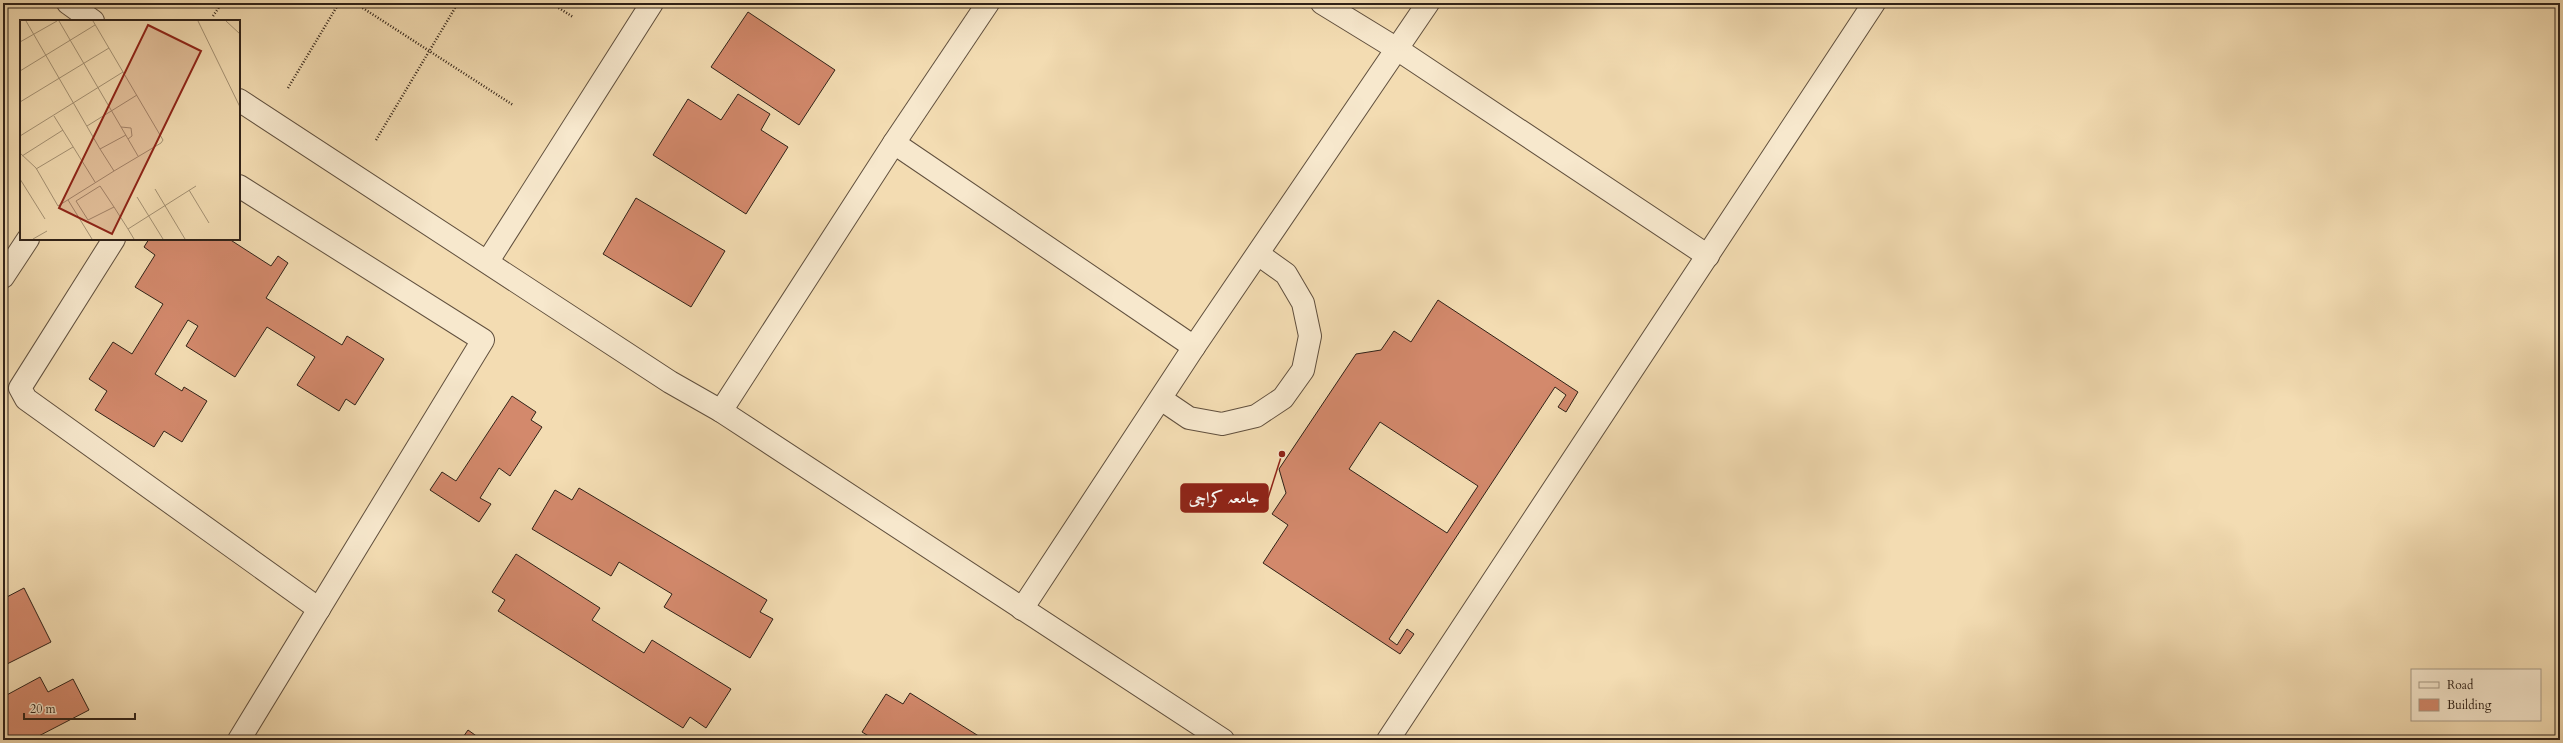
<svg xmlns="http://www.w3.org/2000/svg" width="2563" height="743" font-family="Cardo,Amiri,serif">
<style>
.building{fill:#d3896c;stroke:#302218;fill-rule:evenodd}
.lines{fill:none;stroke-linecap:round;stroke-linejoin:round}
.minor-casing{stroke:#61503e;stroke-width:24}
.path{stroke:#302218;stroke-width:2.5;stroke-dasharray:1 2;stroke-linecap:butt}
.minor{stroke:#f7e8cd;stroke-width:22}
.inset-road{fill:none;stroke:#a59274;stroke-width:1}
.view{fill:#8f2418;fill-opacity:0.15;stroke:#8f2418;stroke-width:2}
.inset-edge{fill:none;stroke:#302218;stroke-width:2}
.leader{fill:none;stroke:#8f2418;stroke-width:1.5}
.callout-dot{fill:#8f2418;stroke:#f7e8cd;stroke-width:1.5}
.callout{fill:#8f2418;stroke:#8f2418;stroke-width:1.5}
.callout-label{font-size:16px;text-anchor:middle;font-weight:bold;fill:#fff}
</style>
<rect width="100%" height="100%" fill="#f3dcb2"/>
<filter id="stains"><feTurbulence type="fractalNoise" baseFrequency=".005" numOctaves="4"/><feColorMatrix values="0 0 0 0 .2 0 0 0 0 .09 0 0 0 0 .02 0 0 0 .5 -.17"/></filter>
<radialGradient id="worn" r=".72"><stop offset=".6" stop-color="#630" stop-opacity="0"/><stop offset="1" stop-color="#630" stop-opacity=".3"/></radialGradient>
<g class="building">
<polygon points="748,12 835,70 799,125 711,67"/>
<polygon points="738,94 770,114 761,130 788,147 746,214 653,155 688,99 721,120"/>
<polygon points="636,198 725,251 691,307 603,254"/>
<polygon points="149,239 229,239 271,266 278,256 288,263 266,298 342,345 347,336 384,359 355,405 346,399 339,411 297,385 315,357 267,327 235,377 186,346 198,326 188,320 155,374 182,391 184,387 207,401 182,442 164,431 154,447 95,410 107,391 89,379 113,342 132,354 163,304 135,287 155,255 144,247"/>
<path d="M1438,300L1578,392L1566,412L1558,407L1566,395L1555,387L1389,639L1397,645L1407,629L1414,634L1400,654L1263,563L1288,525L1272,514L1286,493L1279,469L1356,354L1381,350L1394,331L1411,342ZM1380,422L1478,486L1447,533L1349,469Z"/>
<polygon points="512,396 536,412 531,420 542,427 510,476 499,468 480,498 491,504 479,522 430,490 442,472 456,481"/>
<polygon points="579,488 767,600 760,612 773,619 750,658 664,607 672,594 619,562 611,576 532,529 555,490 572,500"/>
<polygon points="516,554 600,608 592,620 644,653 652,640 731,689 706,728 690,717 683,728 498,611 505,600 492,592"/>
<polygon points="24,588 51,642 3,666 3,599"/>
<polygon points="40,677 48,692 73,679 89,710 31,740 3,740 3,697"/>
<polygon points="910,693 985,740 875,740 862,732 886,694 903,704"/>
<polygon points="468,730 482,740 461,740"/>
</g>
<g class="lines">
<g class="minor-casing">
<g id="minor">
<polyline points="68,3 93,21"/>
<polyline points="1322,3 1397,49 1708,256"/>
<polyline points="239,100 670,382 721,411 894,143 1194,347"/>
<polyline points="894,143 988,3"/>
<polyline points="239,186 483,340 239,740"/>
<polyline points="114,239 20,388 26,399 319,609"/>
<polyline points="488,261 652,3"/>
<polyline points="3,277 28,239"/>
<polyline points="1161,399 1189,418 1222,424 1256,416 1283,398 1303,370 1310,336 1303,303 1286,274 1258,254"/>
<polyline points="721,411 1223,740"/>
<polyline points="1022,609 1194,347 1428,3"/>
<polyline points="1388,740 1874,3"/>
</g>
</g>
<g class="path">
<polyline points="355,3 513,105"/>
<polyline points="551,3 573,17"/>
<polyline points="213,16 222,3"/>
<polyline points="288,88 339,3"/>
<polyline points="376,140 458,3"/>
</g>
<use href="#minor" class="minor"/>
</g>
<g transform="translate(20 20)">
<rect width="220" height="220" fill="#f3dcb2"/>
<path class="inset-road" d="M6,1L80,129M39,1L118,136M73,1L143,120L141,123L94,151M178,1L220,87M206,1L220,14M0,22L37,1M0,51L75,5M0,82L89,28M34,96L75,162M67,106L117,75M101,107L111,108L112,116L108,119M0,116L103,52M0,133L16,148L38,186L94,151L80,129L106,115M2,136L43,110M16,149L53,127M0,159L25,199M135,169L165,219M169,170L189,203M117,177L143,219M48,180L72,219M94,187L68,200L56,181L80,166L94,187L108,209L114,219M108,209L176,166M13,219L27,211"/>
<path class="view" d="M128,5L181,31L92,214L39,188Z"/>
<rect width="220" height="220" class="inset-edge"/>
</g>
<path class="leader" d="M1282 454L1268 498"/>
<circle class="callout-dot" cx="1282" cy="454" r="4"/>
<rect class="callout" x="1181" y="484" width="87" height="28" rx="4"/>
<g class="callout-label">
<text x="1224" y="503">جامعہ کراچی</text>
</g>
<rect width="2563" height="743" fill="none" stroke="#f3dcb2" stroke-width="16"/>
<rect x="4" y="4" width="2555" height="735" fill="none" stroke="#302218" stroke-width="2"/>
<rect x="8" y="8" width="2547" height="727" fill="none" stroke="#302218"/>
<rect x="2411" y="669" width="130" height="52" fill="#f7e8cd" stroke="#a79985"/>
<rect x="2419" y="682" width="20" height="6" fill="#f7e8cd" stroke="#a79985"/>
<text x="2447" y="689" font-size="12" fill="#302218">Road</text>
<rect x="2419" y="699" width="20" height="12" fill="#d3896c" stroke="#a79985"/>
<text x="2447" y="709" font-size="12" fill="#302218">Building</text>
<path d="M24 713v6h111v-6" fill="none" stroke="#302218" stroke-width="2"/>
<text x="30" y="713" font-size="12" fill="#302218" stroke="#f7e8cd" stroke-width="3" paint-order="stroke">20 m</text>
<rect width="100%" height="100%" filter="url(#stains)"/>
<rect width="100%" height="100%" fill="url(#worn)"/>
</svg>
